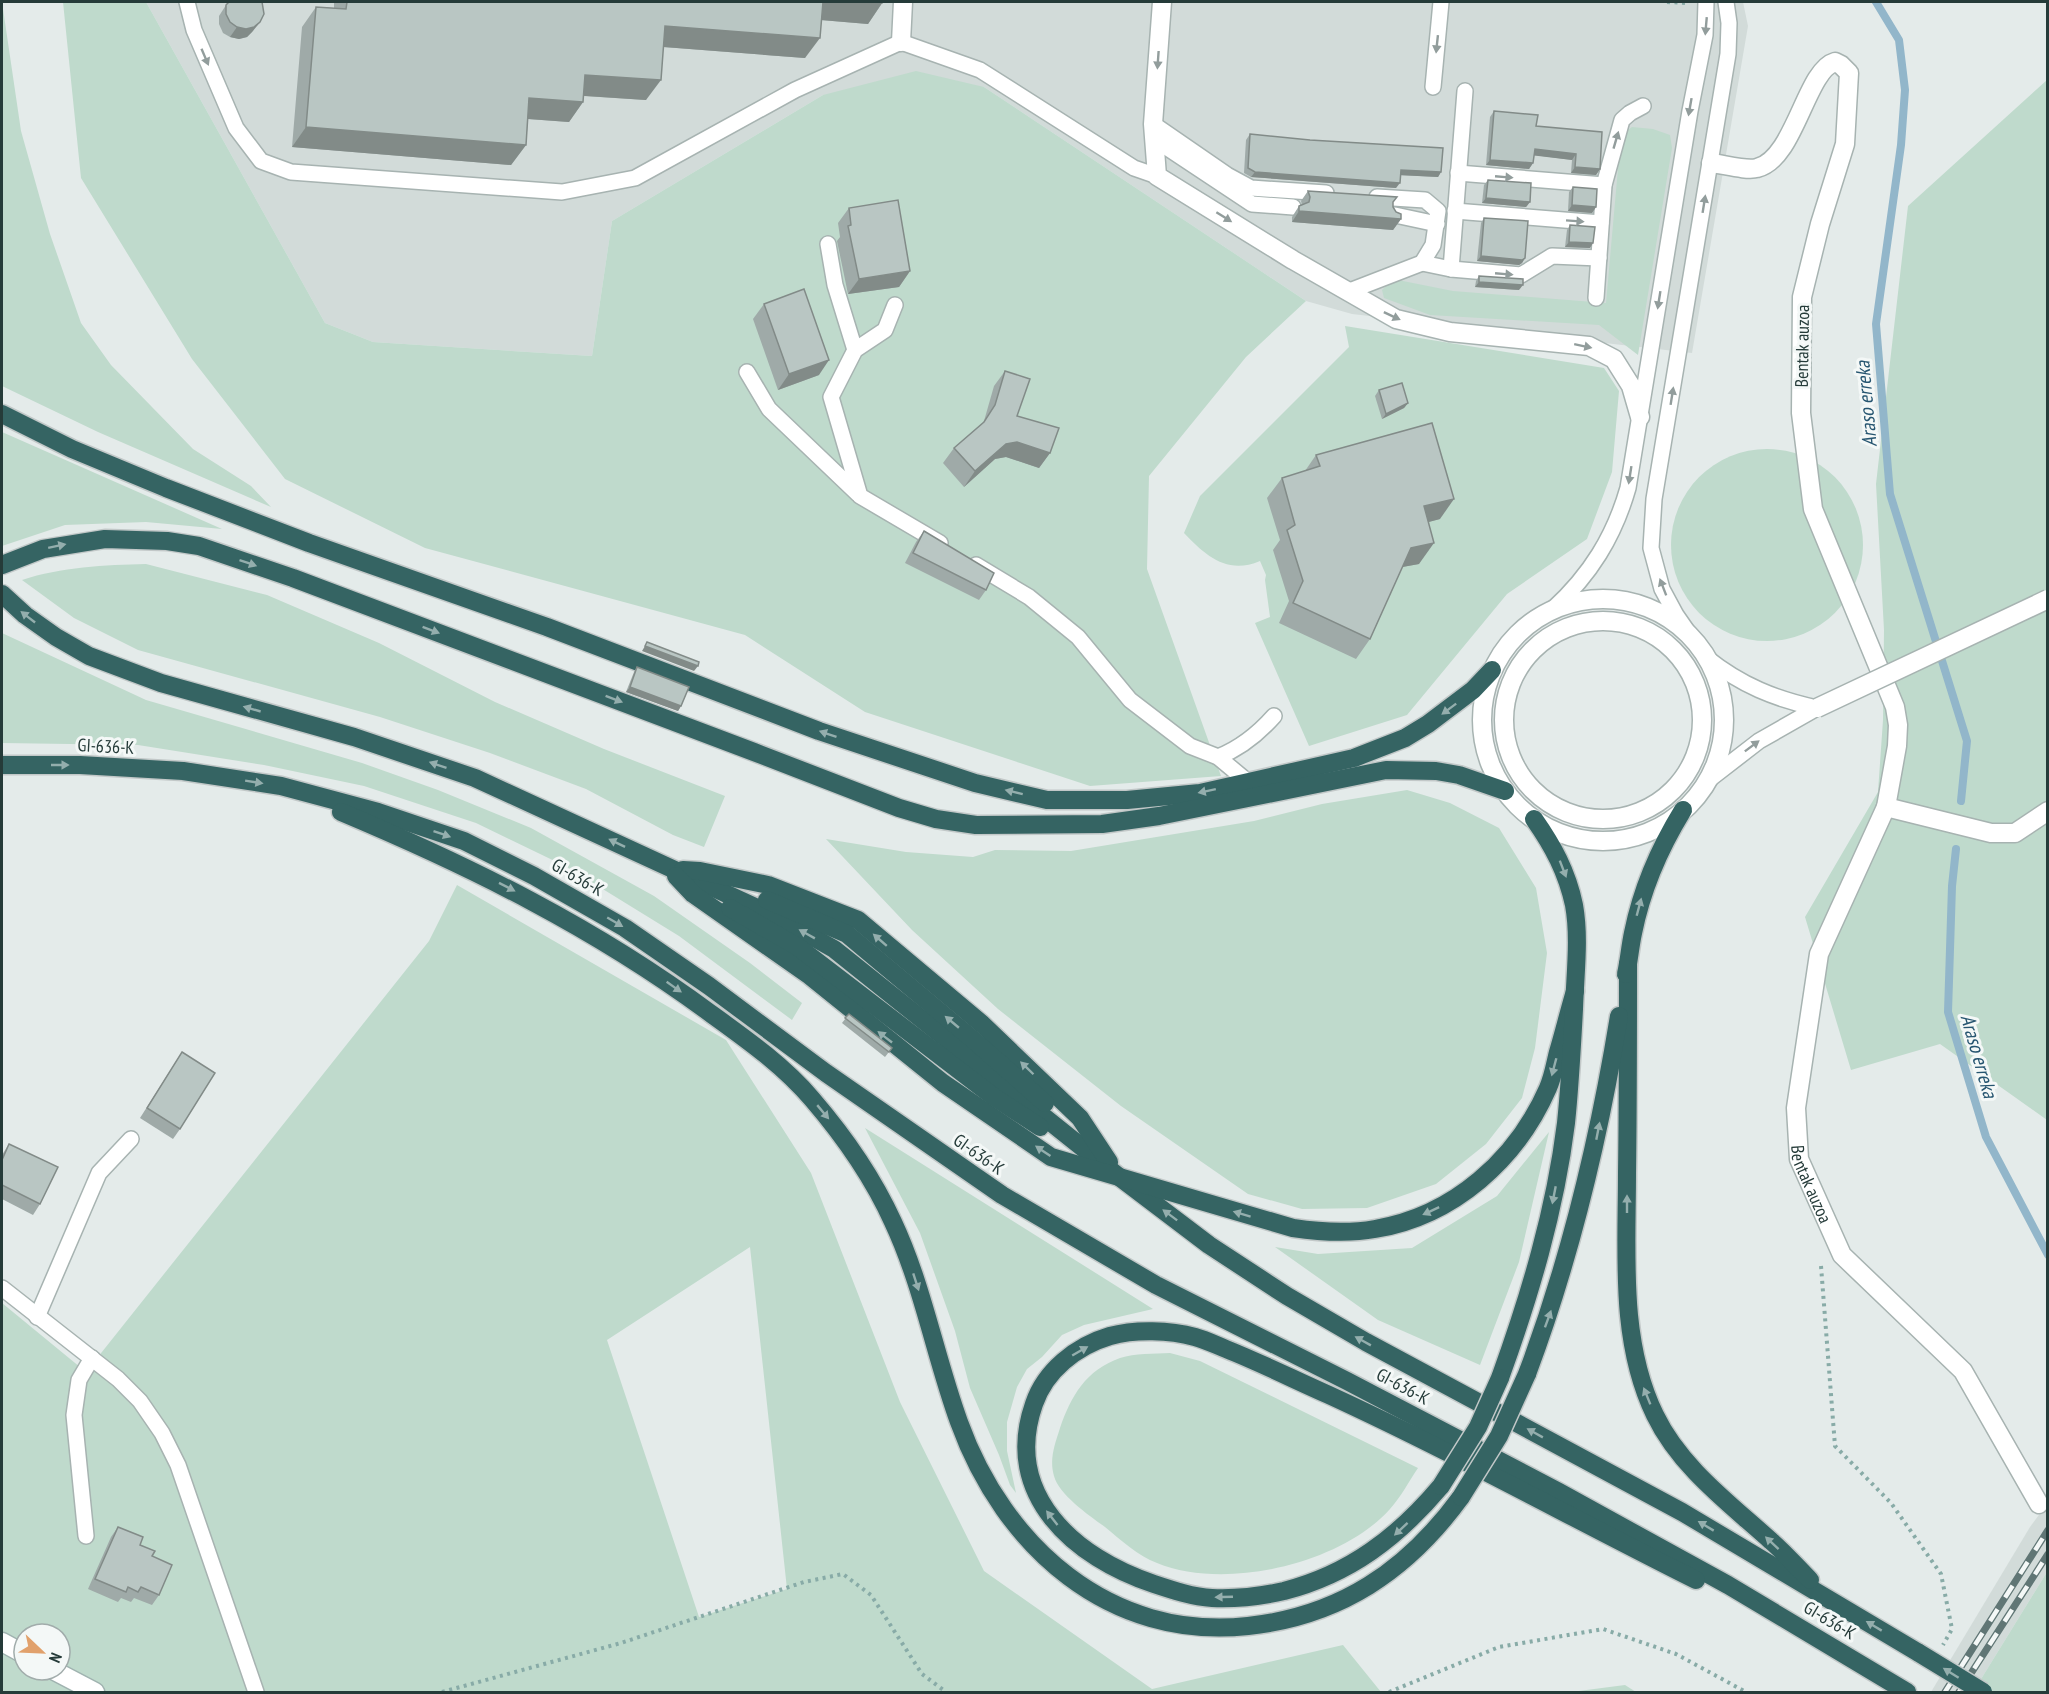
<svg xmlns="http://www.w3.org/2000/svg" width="2049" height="1694" font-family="'PT Sans Narrow',sans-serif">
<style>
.built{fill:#d2dbd9}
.green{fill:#bfdacc;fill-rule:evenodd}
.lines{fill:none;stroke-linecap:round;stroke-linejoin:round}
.stream{stroke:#92b6ca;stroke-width:8}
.lane-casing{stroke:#a7b3b1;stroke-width:18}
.street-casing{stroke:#a7b3b1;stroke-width:21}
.secondary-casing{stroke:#a0b3b0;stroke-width:21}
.highway-casing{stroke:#c2c8c8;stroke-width:21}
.path{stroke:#88aba7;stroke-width:4;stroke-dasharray:3 4.5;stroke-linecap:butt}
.lane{stroke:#fff;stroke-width:15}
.street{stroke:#fff;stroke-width:18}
.secondary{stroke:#fff;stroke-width:18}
.highway{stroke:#356463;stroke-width:18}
.rail-casing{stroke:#607675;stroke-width:7}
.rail{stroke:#f4f8f7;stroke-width:4.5;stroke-dasharray:14;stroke-linecap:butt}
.street-bridge-casing{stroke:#a7b3b1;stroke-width:21;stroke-linecap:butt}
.highway-bridge-casing{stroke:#c2c8c8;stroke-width:21;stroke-linecap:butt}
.street-bridge{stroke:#fff;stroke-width:18}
.highway-bridge{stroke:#356463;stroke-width:18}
.wall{fill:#9faaa8}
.shaded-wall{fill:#828b88}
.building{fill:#b9c6c3;stroke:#828b88;stroke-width:1.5}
.oneway{fill:#929d9c}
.oneway2{fill:#94aead}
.labels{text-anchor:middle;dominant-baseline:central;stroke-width:6;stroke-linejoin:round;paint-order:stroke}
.street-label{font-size:18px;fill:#253b39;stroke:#f4f8f7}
.water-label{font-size:20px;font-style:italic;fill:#265570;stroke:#f4f8f7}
</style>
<rect width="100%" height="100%" fill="#e4ebea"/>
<g class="built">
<polygon points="146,2 1743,2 1748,26 1692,353 1352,314 1306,301 984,87 823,95 612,221 592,356 373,342 325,323"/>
<polygon points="2047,1504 2047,1572 1973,1692 1931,1692 2030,1527"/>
</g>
<g class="green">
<polygon points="2,2 21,131 50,234 81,323 111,365 193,449 251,486 271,507 98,432 2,386"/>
<polygon points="63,2 146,2 325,323 373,342 592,356 612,221 823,95 916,71 984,87 1306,301 1246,357 1149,476 1147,569 1221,776 1090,786 865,712 745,635 425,548 285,479 192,359 81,178"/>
<polygon points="2047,80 2047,1120 1940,1044 1851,1070 1805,917 1878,792 1883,720 1884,630 1876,484 1908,206"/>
<polygon points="1632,127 1653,129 1670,135 1672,148 1638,355 1599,325 1430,315 1384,298 1382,290 1393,279 1453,291 1606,303 1621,135"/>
<path d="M1345,326L1604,368L1619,391L1612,472L1587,539L1507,594L1407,715L1309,746L1255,623L1270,617L1265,580L1266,575L1260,561C1227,575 1206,556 1184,533L1200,496L1349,347Z"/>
<polygon points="2,432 222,529 146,522 65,525 2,546"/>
<circle cx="1767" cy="545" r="96"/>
<path d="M146,564L267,595L379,643L495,702L604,749L725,796L704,847L673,835L586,789L490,753L380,717L138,650L74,618L22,580C61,567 105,565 146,564Z"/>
<polygon points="2,633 146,700 362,763 438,790 531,828 654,896 750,963 802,1003 792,1020 679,936 567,867 476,823 364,786 264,765 138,745 2,743"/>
<polygon points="1407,790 1450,803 1499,828 1536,888 1547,953 1535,1048 1522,1098 1486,1144 1436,1184 1367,1208 1302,1209 1248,1194 1121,1106 998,1009 912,930 826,839 906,852 973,857 995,850 1071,851 1254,821 1322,804"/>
<path d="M457,885L726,1040L811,1173L900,1402L984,1571L1152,1689L1343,1645L1381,1692H2V1303L86,1372L429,941ZM750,1247L787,1589L699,1617L607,1340ZM24,1634H60V1670H24Z"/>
<polygon points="865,1128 1153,1309 1084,1325 1062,1335 1042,1357 1027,1369 1017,1387 1007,1422 1007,1451 1016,1493 1010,1485 999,1455 970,1388 955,1331 920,1233"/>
<polygon points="1549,1132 1519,1262 1480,1365 1378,1320 1275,1247 1318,1254 1412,1248 1497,1196"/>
<path d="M1170,1353L1200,1361L1418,1468C1409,1481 1401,1497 1390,1509C1341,1564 1225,1591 1157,1563C1138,1556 1121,1540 1105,1527C1090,1516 1059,1495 1054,1476C1049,1459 1055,1444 1060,1428C1071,1396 1086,1370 1120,1358C1135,1353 1154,1354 1170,1353Z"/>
<polygon points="2047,1572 2047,1692 1973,1692"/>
<polygon points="1625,1685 1636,1692 1571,1692"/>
</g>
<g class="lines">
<g class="stream">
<polyline points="1876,2 1899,40 1905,90 1901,145 1876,324 1890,494 1967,741 1961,801"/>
<polyline points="1956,849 1952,886 1948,1012 1986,1137 2048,1255"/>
</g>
<g class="lane-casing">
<g id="lane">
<polyline points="187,2 194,30 236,128 261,161 291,172 562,192 635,178 795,90 901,42 980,70 1134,168 1157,176"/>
<polyline points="1433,87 1441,2"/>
<polyline points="1153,124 1227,175 1251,188 1326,193"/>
<polyline points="1154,139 1252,204 1293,207"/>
<polyline points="1458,173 1604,185"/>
<polyline points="1455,211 1601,223"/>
<polyline points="1395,215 1437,224"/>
<polyline points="828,244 835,285 855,350"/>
<polyline points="1422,263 1451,269 1521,275 1552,256 1599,258"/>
<polyline points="1451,269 1465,91"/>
<polyline points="1347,292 1422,263 1433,245 1438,211 1425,200 1377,197"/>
<polyline points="1596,298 1604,185 1622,120 1630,113 1643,106"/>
<polyline points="895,305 885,330 855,350 831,397 860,496 940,543"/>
<polyline points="747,372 769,409 858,494"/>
<polyline points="976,565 1029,597 1078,637 1130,700 1190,746 1218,757 1248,782"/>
<path d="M1553,609C1590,575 1614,537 1628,488L1690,111L1705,35L1706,2"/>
<polyline points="1692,638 1676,615 1662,589 1651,548 1654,499 1728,54 1729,23 1726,2"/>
<path d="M1707,658C1741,685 1775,699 1817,708"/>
<path d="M1218,757C1241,748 1258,734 1274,716"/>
<polyline points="1706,782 1759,741 1817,708"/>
<polyline points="2,1288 118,1379 140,1401 162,1433 178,1465 256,1692"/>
<polyline points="37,1317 99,1173 131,1139"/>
<polyline points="86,1536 74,1415 79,1380 92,1358"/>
</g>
</g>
<g class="street-casing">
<g id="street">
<polyline points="1162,2 1153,124 1157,176 1293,260 1396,319 1450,332 1589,346 1614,359 1631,386 1640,417"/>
<polyline points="901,42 903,2"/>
<path id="s1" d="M1711,163C1722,164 1747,171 1757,168C1795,159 1806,70 1835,62L1841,65L1849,73L1845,144L1820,224L1802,297L1801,413L1813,509L1895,707L1898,725L1897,746L1886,807L1819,954L1796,1108L1799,1159L1842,1255L1963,1371L2039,1504"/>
<circle cx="1603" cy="720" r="121"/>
<circle cx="1603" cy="720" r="99"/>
<polyline points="1886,807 1991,833 2015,833 2048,811"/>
</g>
</g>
<g class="secondary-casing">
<g id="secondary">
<polyline points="2,1642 24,1654"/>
<polyline points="53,1670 95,1692"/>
</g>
</g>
<g class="highway-casing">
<g id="highway">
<polyline points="2,414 72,449 166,488 309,543 547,627 819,731 975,783 1047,800 1127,800 1200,793 1354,758 1405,738 1428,724 1473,690 1492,670"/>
<polyline points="2,565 43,549 105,539 167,541 199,546 293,578 754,752 899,808 936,819 976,825 1102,824 1159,816 1386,770 1436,771 1459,775 1505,791"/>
<polyline points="2,594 25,615 56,637 89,656 161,683 354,737 475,778 779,918 834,949 1118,1176 1209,1245 1287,1296 1366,1342 1682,1512 1919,1653"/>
<polyline points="2,765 80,765 183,771 281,786 378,812 464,841 534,876 625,928 709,986 826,1073 1002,1195 1156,1285 1347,1381 1559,1492 1728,1585 1907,1692"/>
<path d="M341,812C472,867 595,928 710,1013C746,1039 783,1065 812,1099C843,1135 873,1178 893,1222C923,1286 935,1356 959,1422C1004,1547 1110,1641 1248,1626C1340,1616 1407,1571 1461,1497"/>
<polyline points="683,870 700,871 768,885 858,920 982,1024 1080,1118 1109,1162"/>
<path d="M676,876L693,894L810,976L943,1083L1051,1157L1293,1228C1320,1232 1348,1234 1375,1229C1454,1216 1517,1159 1548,1088C1553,1077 1555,1064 1558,1052C1564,1032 1569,1011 1575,991"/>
<polyline points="767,900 847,934 970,1037 1045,1103"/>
<polyline points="730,908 798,947 994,1097 1040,1127"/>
<path d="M1628,964C1628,1034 1628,1104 1627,1173C1627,1253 1619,1341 1655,1415C1680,1467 1729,1503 1771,1541C1785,1553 1797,1567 1810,1580"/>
<path d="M1626,974C1629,961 1630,947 1633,933C1642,888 1659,849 1683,810"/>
<path d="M1527,1374C1571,1257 1599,1139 1619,1016"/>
<path d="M1500,1378C1530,1295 1555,1211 1566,1123C1570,1085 1572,1047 1574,1009C1575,975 1580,938 1574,905C1567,872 1553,846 1534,819"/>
<path d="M1441,1486C1398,1537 1350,1574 1284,1591C1262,1596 1235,1599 1212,1598C1193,1597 1172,1590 1154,1584C1075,1558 1002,1495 1034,1404C1045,1371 1076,1346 1110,1336C1135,1329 1170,1330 1195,1337C1206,1340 1216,1345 1226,1349C1261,1363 1295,1380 1329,1395C1453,1452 1574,1519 1696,1580"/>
</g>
</g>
<g class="path">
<polyline points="1667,2 1687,3"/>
<polyline points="1821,1266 1835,1446 1891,1503 1941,1574 1952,1629 1943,1645"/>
<polyline points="442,1692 621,1643 804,1582 843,1574 871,1595 922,1674 946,1692"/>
<polyline points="1389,1692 1499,1647 1603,1629 1676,1654 1746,1692"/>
</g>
<use href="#lane" class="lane"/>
<use href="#street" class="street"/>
<use href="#secondary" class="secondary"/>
<use href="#highway" class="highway"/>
<g class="rail-casing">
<g id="rail">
<polyline points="1945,1692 2048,1530"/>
<polyline points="1959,1692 2048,1554"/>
</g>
</g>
<use href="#rail" class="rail"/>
<g class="street-bridge-casing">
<polyline id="street-bridge" points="1817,708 2048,599"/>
</g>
<g class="highway-bridge-casing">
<g id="highway-bridge">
<polyline points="1441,1486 1478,1427 1500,1378"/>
<polyline points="1461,1497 1499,1436 1527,1374"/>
<polyline points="1919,1653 1983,1692"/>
</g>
</g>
<use href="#street-bridge" class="street-bridge"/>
<use href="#highway-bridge" class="highway-bridge"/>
</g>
<g class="wall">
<polygon points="228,2 262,2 260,22 252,32 247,37 239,39 230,37 223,33 219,24 219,16"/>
<polygon points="334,2 883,2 868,24 821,20 805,58 663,47 646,100 584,96 583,102 569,122 528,119 526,145 511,165 292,147 302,27 316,7 334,8"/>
<polygon points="1494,111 1536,126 1600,169 1596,175 1571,173 1572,160 1534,155 1533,163 1529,169 1486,165 1490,117"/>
<polygon points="1250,134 1441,172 1438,177 1400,175 1396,188 1251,177 1244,173 1246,140"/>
<polygon points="1488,180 1530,202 1526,207 1482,203 1484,185"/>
<polygon points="1573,187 1596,207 1592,213 1568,211 1569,192"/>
<polygon points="1308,191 1393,202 1393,207 1401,219 1393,230 1292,222 1292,217 1299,206 1302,205 1301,201"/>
<polygon points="849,208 910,271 899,287 848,294 837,241 840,237 838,223"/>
<polygon points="1484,218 1525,258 1522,263 1519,265 1477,261 1481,223"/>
<polygon points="1570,225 1590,248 1565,247 1567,230"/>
<polygon points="1479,276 1519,290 1475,287 1476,281"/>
<polygon points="764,304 819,375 778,390 753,319"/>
<polygon points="1005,371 1017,416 1050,453 1039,468 1006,457 995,459 964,487 943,463 954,448 982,424 984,421 994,386"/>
<polygon points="1379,390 1408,403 1404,408 1382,419 1375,396"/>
<polygon points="1316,455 1440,519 1428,522 1419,564 1402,567 1370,639 1356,659 1279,623 1289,601 1273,550 1280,540 1267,498 1282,478 1305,471"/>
<polygon points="924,531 986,590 979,600 905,563 916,542"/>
<polygon points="637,667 681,706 678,711 626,692 634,672"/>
<polygon points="849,1014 892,1048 885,1057 842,1023"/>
<polygon points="182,1052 180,1129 173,1139 140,1118"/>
<polygon points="9,1144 40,1204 33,1215 2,1199 2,1155"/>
<polygon points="118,1527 140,1545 152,1556 159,1595 152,1605 134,1598 131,1602 121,1598 118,1602 88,1589 111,1537"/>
</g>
<g class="shaded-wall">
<polygon points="821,2 857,2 882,3 868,24 809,19"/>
<polygon points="260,22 252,32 247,37 239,39 230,37 237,27"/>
<polygon points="665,26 820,38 805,58 651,46"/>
<polygon points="585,75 661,80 646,100 571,95"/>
<polygon points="529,98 583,102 569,122 515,118"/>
<polygon points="306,127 526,145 511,165 292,147"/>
<polygon points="1535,149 1576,154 1572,160 1530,155"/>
<polygon points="1490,160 1533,163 1529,169 1486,165"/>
<polygon points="1575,167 1600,169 1596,175 1571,173"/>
<polygon points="1401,170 1441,172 1438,177 1397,175"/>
<polygon points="1255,172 1400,183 1396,188 1251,177"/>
<polygon points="1486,198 1530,202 1526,207 1482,203"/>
<polygon points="1572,205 1596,207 1592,213 1568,211"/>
<polygon points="1299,211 1401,219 1393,230 1292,222"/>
<polygon points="1569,242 1593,243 1590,248 1565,247"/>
<polygon points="1481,256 1525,258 1522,263 1519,265 1477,261"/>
<polygon points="910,271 899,287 848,294 859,279"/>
<polygon points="1479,282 1523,285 1519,290 1475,287"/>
<polygon points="829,360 819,375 778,390 789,374"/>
<polygon points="1408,403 1404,408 1382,419 1386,414"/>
<polygon points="1017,442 1050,453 1039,468 1006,457 995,459 964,487 975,471 1006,444"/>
<polygon points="1454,499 1440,519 1410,527 1424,506"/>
<polygon points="1434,543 1419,564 1397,568 1411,548"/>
<polygon points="645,646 698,666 694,671 642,651"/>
<polygon points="630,687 681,706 678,711 626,692"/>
</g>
<g class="building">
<polygon points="229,2 262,2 264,14 260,22 254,27 246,29 237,27 230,22 226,14 226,5"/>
<polygon points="347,2 823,2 820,38 665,26 661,80 585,75 583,102 529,98 526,145 306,127 316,7 346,9"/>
<polygon points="857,2 883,2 882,3"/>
<polygon points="1494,111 1538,115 1536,126 1602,132 1600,169 1575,167 1576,154 1535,149 1533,163 1490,160"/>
<polygon points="1250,134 1310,140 1443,148 1441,172 1401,170 1400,183 1255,172 1248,168"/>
<polygon points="1488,180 1531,183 1530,202 1486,198"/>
<polygon points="1573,187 1597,189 1596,207 1572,205"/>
<polygon points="1308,191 1397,197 1393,202 1393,207 1396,212 1401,214 1401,219 1299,211 1299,206 1309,202 1310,197"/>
<polygon points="898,200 910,271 859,279 848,226 851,225 849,208"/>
<polygon points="1484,218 1528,221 1525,258 1522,260 1481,256"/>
<polygon points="1570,225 1595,227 1593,243 1569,242"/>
<polygon points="1479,276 1523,279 1523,285 1479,282"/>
<polygon points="804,289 829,360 789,374 764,304"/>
<polygon points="1005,371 1030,379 1017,416 1059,428 1050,453 1017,442 1006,444 975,471 954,448 984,422 995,405"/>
<polygon points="1402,383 1408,403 1386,414 1379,390"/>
<polygon points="1432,423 1454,499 1424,506 1434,543 1411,548 1370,639 1293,603 1303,581 1287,530 1295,525 1282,478 1320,466 1316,455"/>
<polygon points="924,531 994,573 986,590 913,553"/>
<polygon points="647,642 699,662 698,666 645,646"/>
<polygon points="637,667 689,687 681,706 630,687"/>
<polygon points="849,1014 892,1048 889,1052 845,1018"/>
<polygon points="182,1052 215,1073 180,1129 147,1108"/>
<polygon points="9,1144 58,1167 40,1204 2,1185 2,1160"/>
<polygon points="118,1527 143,1537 140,1545 155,1551 152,1556 172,1565 159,1595 141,1587 138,1592 128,1587 126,1592 95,1579"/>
</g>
<defs><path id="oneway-solid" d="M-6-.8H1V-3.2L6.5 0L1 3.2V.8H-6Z" transform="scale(1.5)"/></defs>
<g class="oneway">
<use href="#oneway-solid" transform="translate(1706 26) rotate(95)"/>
<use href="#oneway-solid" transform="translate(1437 44) rotate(96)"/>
<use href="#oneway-solid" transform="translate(205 57) rotate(67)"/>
<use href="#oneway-solid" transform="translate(1158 60) rotate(94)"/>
<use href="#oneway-solid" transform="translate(1690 107) rotate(100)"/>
<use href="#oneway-solid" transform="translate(1616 140) rotate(-74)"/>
<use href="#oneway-solid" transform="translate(1504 177) rotate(5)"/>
<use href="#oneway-solid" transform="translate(1704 204) rotate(-81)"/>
<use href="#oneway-solid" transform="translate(1224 217) rotate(32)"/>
<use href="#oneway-solid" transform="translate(1575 221) rotate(4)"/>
<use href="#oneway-solid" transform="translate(1504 274) rotate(5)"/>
<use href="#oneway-solid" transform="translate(1659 300) rotate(99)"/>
<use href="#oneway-solid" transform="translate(1392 316) rotate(25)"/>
<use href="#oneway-solid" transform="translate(1583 346) rotate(12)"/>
<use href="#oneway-solid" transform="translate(1672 396) rotate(-81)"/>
<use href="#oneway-solid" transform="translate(1630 475) rotate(99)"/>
<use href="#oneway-solid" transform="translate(1663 587) rotate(-111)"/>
<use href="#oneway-solid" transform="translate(1752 746) rotate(-37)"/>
</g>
<g class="oneway2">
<use href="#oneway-solid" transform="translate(57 546) rotate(-12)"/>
<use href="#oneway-solid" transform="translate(248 563) rotate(19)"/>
<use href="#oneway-solid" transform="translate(28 617) rotate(-142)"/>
<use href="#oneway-solid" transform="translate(431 630) rotate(21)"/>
<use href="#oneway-solid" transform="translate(614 699) rotate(21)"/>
<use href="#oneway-solid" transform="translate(252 709) rotate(-164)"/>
<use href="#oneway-solid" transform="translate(1449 709) rotate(143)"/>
<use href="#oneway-solid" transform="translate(828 734) rotate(-161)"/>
<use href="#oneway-solid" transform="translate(60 765)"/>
<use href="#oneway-solid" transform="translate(438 765) rotate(-161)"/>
<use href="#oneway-solid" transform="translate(254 782) rotate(9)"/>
<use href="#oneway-solid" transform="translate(1207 791) rotate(168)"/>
<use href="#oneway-solid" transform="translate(1014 792) rotate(-166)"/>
<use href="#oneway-solid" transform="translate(442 834) rotate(19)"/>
<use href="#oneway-solid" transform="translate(617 843) rotate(-154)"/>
<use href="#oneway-solid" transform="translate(1563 869) rotate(69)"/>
<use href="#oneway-solid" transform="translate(507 887) rotate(27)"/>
<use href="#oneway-solid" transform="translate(1639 907) rotate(-75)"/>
<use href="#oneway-solid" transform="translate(615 922) rotate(30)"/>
<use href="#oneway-solid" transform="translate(807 934) rotate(-151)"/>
<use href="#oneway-solid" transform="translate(880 940) rotate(-139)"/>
<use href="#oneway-solid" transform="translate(674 987) rotate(35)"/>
<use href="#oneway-solid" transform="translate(952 1022) rotate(-140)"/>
<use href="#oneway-solid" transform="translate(885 1037) rotate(-142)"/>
<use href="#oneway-solid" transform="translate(1554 1067) rotate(105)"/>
<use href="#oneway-solid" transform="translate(1027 1068) rotate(-136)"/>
<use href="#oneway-solid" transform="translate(823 1112) rotate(50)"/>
<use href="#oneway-solid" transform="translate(1598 1131) rotate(-79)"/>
<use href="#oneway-solid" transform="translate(1043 1151) rotate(-146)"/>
<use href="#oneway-solid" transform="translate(1554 1195) rotate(101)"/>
<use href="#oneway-solid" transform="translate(1627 1204) rotate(-90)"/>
<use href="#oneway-solid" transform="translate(1431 1211) rotate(155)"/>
<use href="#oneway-solid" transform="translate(1242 1214) rotate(-163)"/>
<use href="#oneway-solid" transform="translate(1170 1215) rotate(-143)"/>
<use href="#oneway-solid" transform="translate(916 1282) rotate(72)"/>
<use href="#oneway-solid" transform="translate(1548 1319) rotate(-70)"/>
<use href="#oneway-solid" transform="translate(1363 1341) rotate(-151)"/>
<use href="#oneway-solid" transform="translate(1080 1351) rotate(-30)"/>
<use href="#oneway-solid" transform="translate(1647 1396) rotate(-112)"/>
<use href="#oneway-solid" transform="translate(1535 1433) rotate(-151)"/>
<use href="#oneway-solid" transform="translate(1052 1518) rotate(-128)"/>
<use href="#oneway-solid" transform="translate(1706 1526) rotate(-149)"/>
<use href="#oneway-solid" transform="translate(1401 1529) rotate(137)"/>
<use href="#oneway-solid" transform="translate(1772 1543) rotate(-137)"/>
<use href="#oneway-solid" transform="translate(1224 1597) rotate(178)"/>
<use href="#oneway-solid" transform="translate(1874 1626) rotate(-149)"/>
<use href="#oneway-solid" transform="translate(1951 1673) rotate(-148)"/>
</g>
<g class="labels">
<g class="street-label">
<text transform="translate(1802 346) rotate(-89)">Bentak auzoa</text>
<text transform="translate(106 746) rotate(3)">GI-636-K</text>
<text transform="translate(578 877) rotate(30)">GI-636-K</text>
<text transform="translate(979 1154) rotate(35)">GI-636-K</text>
<text stroke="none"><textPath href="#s1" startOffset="1354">Bentak auzoa</textPath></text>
<text transform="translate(1403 1386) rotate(28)">GI-636-K</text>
<text transform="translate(1830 1620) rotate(31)">GI-636-K</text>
</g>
<g class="water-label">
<text transform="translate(1866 404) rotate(-95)">Araso erreka</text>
<text transform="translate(1979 1056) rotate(74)">Araso erreka</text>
</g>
</g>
<rect width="2049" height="1694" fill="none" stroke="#253b39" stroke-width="6"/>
<g transform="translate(42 1652) rotate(113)"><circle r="28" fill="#f4f8f7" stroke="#a1acab" stroke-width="1.5"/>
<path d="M0-4.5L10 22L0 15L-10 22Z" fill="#e1a16c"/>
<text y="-9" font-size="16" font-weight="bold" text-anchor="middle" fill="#253b39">N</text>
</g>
</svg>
